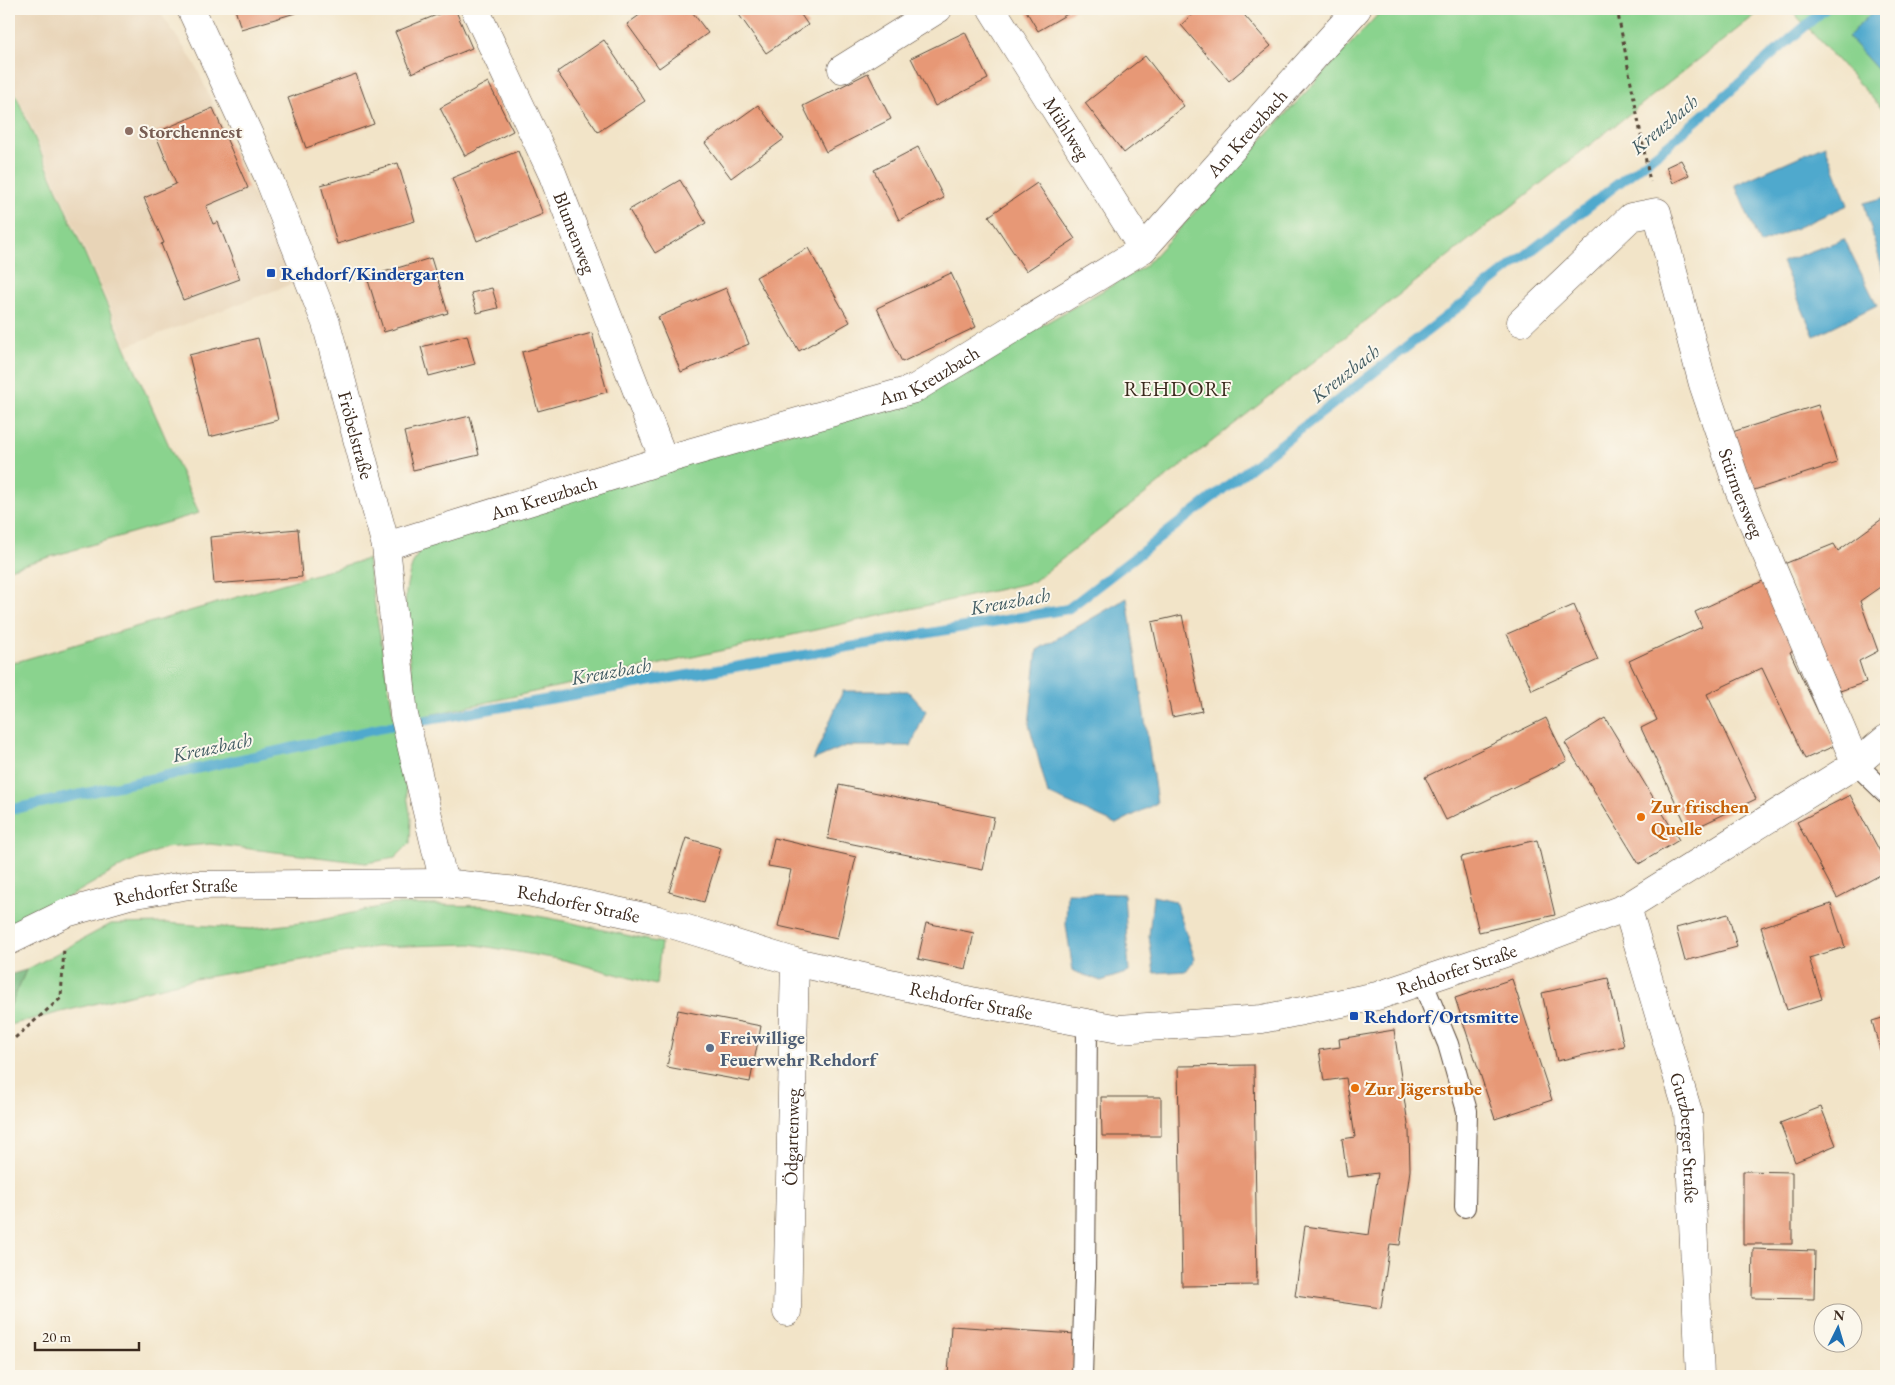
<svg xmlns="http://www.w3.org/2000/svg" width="1895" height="1385" font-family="'EB Garamond',serif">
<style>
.built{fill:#e8d4b7}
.green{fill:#8ad38e;stroke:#627e56}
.forest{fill:#6fb579;stroke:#55704c}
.water{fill:#50a9cd;stroke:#466a76}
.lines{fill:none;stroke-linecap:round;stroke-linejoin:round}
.stream{stroke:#50a9cd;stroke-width:10}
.building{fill:#e79876}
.service-casing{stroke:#564638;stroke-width:22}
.minor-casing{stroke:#564638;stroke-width:29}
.tertiary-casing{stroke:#564638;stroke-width:29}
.path{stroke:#564638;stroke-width:3;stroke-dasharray:4 4;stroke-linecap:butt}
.service{stroke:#fff;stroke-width:20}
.minor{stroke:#fff;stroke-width:28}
.tertiary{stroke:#fff;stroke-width:28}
.education-dot{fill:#8d6e63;stroke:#fbf7ec;stroke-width:2}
.transit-dot{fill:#1a4fb4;stroke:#fbf7ec;stroke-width:2}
.food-dot{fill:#e8710a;stroke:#fbf7ec;stroke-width:2}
.service-dot{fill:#5c6f8a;stroke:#fbf7ec;stroke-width:2}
.labels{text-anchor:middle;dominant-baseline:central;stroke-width:4;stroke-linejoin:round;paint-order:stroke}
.street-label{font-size:19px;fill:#3b2a1e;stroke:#fbf7ec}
.education-label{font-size:19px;font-weight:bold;fill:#785e54;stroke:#fbf7ec;text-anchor:start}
.transit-label{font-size:19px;font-weight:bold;fill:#164399;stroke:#fbf7ec;text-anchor:start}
.food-label{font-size:19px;font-weight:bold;fill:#c56008;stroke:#fbf7ec;text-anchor:start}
.service-label{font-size:19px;font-weight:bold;fill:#4e5e75;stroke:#fbf7ec;text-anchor:start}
.water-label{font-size:20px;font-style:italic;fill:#435d64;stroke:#fbf7ec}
.quarter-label{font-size:21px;letter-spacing:1px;fill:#3b2a1e;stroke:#fbf7ec}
</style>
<rect width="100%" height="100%" fill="#fbf7ec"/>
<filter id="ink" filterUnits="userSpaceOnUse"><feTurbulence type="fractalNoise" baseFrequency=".02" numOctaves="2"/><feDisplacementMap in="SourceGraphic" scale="10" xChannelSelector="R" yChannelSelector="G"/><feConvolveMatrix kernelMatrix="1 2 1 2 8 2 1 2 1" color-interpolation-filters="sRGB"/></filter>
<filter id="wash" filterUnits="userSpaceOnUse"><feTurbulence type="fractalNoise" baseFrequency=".0096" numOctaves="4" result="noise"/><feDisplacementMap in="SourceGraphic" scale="20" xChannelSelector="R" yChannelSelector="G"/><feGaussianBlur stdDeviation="1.12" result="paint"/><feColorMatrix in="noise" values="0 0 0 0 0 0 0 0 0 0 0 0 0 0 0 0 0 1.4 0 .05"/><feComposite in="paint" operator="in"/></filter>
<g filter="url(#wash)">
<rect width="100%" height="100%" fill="#f2e4c8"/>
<polygon class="built" points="9,9 158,9 195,64 292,284 127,346 9,75"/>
<g class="green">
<path d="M1383,9H1763L1033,582L420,717C412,671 393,600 416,557C419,551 426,545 431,540L925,392L1144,267Z"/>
<polygon points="1790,9 1886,9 1886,113"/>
<polygon points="9,79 134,367 199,513 9,569"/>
<polygon points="367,559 411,819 410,843 395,858 366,863 210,844 164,848 124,865 43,912 9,929 9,664"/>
<polygon points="392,904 485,906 559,920 661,943 656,985 564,960 471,944 376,947 190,980 9,1025 9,1009 26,970 111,924 165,923 251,929 317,921"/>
</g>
<polygon class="forest" points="26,970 9,1009 9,975"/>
<g class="water">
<polygon points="1875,9 1886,9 1886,79 1848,37"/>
<polygon points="1825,145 1848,205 1760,244 1735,185"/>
<polygon points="1886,197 1886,284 1864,203"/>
<polygon points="1844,239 1877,305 1814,336 1782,262"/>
<polygon points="1127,598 1157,803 1116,824 1048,794 1029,724 1037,650"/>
<polygon points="843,691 908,691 926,711 911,746 846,746 813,760"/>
<polygon points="1067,893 1124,894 1129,972 1101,981 1073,971 1066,925"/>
<polygon points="1153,896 1175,901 1195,959 1186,971 1154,973 1149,936"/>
</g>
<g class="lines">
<polyline class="stream" points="9,810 382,728 1068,609 1668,145 1825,9"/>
</g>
<g id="blocks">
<g class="building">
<polygon points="235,9 309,9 241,29"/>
<polygon points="451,9 455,9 472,48 412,73 395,32"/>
<polygon points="648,9 690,9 708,33 659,68 627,24"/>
<polygon points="735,9 797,9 808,25 766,53"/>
<polygon points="1025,9 1076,9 1038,31"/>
<polygon points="1199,9 1239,9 1271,46 1229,81 1181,25"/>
<polygon points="965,32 988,79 935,106 911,58"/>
<polygon points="604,40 645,101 598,132 557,72"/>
<polygon points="1145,56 1184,106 1124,153 1085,103"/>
<polygon points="868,73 891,119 826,152 803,106"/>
<polygon points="356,74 374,124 306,148 288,98"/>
<polygon points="488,82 513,131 465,156 440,108"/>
<polygon points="758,105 784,139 731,178 705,143"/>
<polygon points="213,108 248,188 206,206 213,224 218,222 240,279 183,300 161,244 164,243 144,198 176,184 155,133"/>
<polygon points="918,147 944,198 899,220 874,170"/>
<polygon points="518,151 543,214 477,241 452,178"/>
<polygon points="1681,160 1689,175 1673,183 1666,167"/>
<polygon points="398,163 415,221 337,244 321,185"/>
<polygon points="680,180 706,223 655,253 629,210"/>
<polygon points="1037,183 1075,239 1026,271 989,216"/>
<polygon points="808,248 850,322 799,351 756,277"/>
<polygon points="431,258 448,313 384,332 367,277"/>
<polygon points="951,273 976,327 902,362 877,308"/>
<polygon points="492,288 498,308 477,313 471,293"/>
<polygon points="726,288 749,344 681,372 658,317"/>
<polygon points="592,333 607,392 538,411 522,352"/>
<polygon points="467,335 475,364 429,376 421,347"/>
<polygon points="258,338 278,420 209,437 189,355"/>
<polygon points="1818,405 1837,463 1748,492 1729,433"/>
<polygon points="470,416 479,455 413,470 404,432"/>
<polygon points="1886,516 1886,583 1860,601 1878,651 1859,661 1866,682 1840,691 1784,564 1834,544 1838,551"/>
<polygon points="298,529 302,577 214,584 210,537"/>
<polygon points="1765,580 1797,648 1790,652 1834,746 1805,759 1762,668 1707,694 1756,799 1689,831 1641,728 1657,720 1629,661 1702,627 1695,612"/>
<polygon points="1574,605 1598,660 1532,690 1507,634"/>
<polygon points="1182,615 1202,711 1172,717 1152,622"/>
<polygon points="1546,718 1567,761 1446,820 1425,777"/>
<polygon points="1605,718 1679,840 1639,864 1565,743"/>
<polygon points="839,785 994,817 983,870 828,839"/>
<polygon points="1850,795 1886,863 1886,872 1837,898 1797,822"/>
<polygon points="686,838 721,848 704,902 669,892"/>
<polygon points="774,838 856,857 837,939 778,926 791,870 768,866"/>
<polygon points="1537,840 1555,915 1479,932 1461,857"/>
<polygon points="1831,904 1845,947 1809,958 1822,999 1787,1010 1761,927"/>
<polygon points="1728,914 1737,947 1685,961 1676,928"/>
<polygon points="926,923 974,933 966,969 918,959"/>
<polygon points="1608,978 1624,1046 1557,1061 1542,993"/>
<polygon points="1512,979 1552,1100 1495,1119 1455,998"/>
<polygon points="678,1010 761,1026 750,1082 667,1067"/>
<polygon points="1886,1017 1886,1071 1872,1021"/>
<polygon points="1394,1030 1409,1131 1410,1170 1400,1245 1390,1244 1381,1308 1295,1296 1305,1226 1369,1235 1378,1173 1347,1177 1342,1139 1355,1137 1346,1078 1324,1081 1319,1050 1340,1047 1339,1039"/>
<polygon points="1254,1065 1257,1285 1182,1286 1178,1066"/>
<polygon points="1101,1097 1161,1097 1161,1136 1102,1136"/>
<polygon points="1821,1107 1836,1145 1795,1162 1780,1123"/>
<polygon points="1743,1171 1792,1172 1792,1244 1743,1244"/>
<polygon points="1753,1249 1815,1251 1814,1299 1752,1298"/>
<polygon points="951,1326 1076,1334 1073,1376 948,1376"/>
</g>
</g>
</g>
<g filter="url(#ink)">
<use href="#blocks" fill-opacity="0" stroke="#564638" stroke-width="1"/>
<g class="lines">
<g class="service-casing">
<g id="service">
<polyline points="1856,764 1886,793"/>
<polyline points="1422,981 1448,1044 1467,1111 1465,1207"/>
<polyline points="1082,1376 1085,1278 1087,1023"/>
</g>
</g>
<g class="minor-casing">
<g id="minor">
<path id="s1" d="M475,9L552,173L664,460"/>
<path id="s2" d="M992,9L1143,249"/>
<polyline points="842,69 938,9"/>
<path id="s3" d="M1521,322L1631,217L1657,212L1703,384L1739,490L1856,764"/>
<path id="s4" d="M386,546L664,460L914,389L1143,249L1357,9"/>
<path id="s5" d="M1627,907L1688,1112L1700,1376"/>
<path id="s6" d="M787,1312L795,962"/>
</g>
</g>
<g class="tertiary-casing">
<g id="tertiary">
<path id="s7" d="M191,9L267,174L326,323L386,546L404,715L444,883"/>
<path id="s8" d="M9,941L66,913L129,895L189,885L444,883L528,892L658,920L795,962L989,1005L1119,1029L1262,1019L1377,996L1508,952L1627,907L1856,764L1886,739"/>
</g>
</g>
<g class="path">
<polyline points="1617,9 1650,182"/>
<polyline points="9,1043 61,998 64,948"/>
</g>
<use href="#service" class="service"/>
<use href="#minor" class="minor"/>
<use href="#tertiary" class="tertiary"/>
</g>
</g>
<circle class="education-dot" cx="129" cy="131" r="5"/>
<g class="transit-dot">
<rect x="266" y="268" width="10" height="10" rx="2.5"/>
<rect x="1349" y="1011" width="10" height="10" rx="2.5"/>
</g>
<g class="food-dot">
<circle cx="1641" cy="817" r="5"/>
<circle cx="1355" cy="1088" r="5"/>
</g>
<circle class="service-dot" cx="710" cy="1048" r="5"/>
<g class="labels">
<g class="street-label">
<text stroke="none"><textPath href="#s2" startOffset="141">Mühlweg</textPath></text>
<text stroke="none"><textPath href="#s4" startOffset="975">Am Kreuzbach</textPath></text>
<text stroke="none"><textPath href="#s1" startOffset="245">Blumenweg</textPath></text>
<text stroke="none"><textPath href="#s4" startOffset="570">Am Kreuzbach</textPath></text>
<text stroke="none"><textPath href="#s7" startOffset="458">Fröbelstraße</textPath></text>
<text stroke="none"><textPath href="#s3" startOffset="472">Stürmersweg</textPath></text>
<text stroke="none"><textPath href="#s4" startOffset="165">Am Kreuzbach</textPath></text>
<text stroke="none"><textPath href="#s8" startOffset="176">Rehdorfer Straße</textPath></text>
<text stroke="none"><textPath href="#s8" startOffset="581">Rehdorfer Straße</textPath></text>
<text stroke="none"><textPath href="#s8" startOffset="1481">Rehdorfer Straße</textPath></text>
<text stroke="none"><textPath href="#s8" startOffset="986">Rehdorfer Straße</textPath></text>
<text stroke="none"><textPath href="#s6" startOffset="175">Ödgartenweg</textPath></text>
<text stroke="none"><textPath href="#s5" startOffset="239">Gutzberger Straße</textPath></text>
</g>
<g class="education-label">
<text x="139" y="131">Storchennest</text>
</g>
<g class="transit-label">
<text x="281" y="273">Rehdorf/Kindergarten</text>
<text x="1364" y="1016">Rehdorf/Ortsmitte</text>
</g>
<g class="food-label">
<text x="1651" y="806">Zur frischen<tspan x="1651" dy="22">Quelle</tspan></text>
<text x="1365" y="1088">Zur Jägerstube</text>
</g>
<g class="service-label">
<text x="720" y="1037">Freiwillige<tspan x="720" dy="22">Feuerwehr Rehdorf</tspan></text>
</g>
<g class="water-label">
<text transform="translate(1664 124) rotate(-40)">Kreuzbach</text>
<text transform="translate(1345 373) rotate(-38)">Kreuzbach</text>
<text transform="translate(1010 601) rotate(-10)">Kreuzbach</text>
<text transform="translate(611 671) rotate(-10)">Kreuzbach</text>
<text transform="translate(212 747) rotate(-12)">Kreuzbach</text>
</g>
<g class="quarter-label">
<text x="1178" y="388">REHDORF</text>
</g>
</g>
<rect width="1895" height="1385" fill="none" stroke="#fbf7ec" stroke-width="30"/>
<g transform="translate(1838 1328) rotate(5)"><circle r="24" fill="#fbf7ec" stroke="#aea59a"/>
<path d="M0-4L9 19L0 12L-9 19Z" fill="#1f6fb2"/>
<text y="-8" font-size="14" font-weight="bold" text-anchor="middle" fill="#3b2a1e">N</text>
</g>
<path d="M35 1342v8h104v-8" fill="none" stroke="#3b2a1e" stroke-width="2.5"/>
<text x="42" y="1342" font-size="15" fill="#3b2a1e" stroke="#fbf7ec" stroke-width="4" paint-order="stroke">20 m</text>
</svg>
